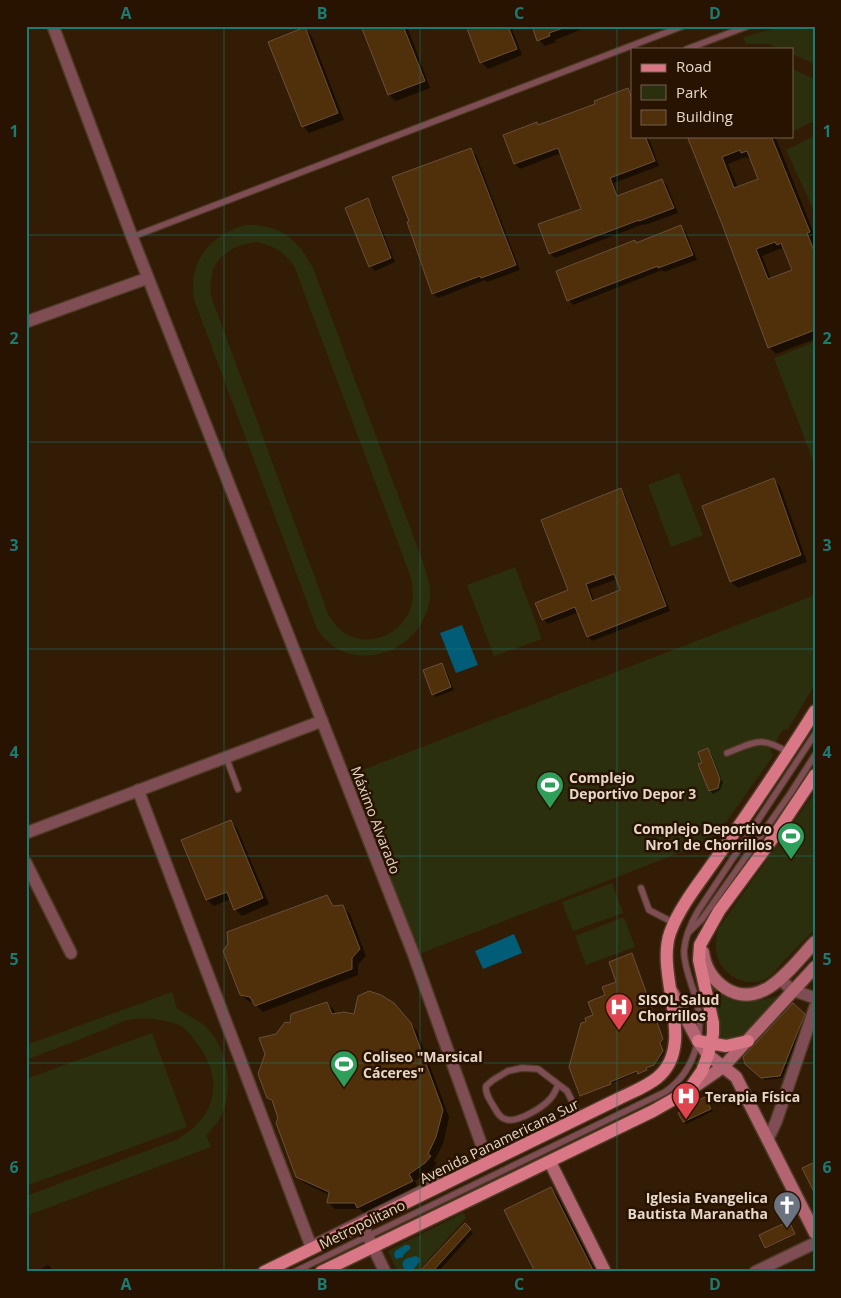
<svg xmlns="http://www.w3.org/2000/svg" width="841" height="1298" font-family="'Open Sans',sans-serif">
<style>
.green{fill:#2b2f0e;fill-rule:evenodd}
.water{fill:#015c77}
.shadow{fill:#0007;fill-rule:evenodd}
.building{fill:#502f0b;stroke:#6a5039;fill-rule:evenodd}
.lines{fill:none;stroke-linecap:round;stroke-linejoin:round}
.lane-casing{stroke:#4f3a25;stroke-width:8}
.street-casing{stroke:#4f3a25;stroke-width:14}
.secondary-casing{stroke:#4f3a25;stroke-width:15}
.primary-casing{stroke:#4f3a25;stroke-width:15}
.lane{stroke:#7e4e54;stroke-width:5.5}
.street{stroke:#7e4e54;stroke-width:11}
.secondary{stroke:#b26570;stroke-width:12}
.primary{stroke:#da7786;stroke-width:12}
.grid{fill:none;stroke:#1a7b73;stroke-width:1;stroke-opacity:0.55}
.labels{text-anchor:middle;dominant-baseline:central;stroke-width:5;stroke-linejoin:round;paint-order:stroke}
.poi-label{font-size:14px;font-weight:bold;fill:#e6d7ca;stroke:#281200;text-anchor:start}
.street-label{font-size:14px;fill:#e6d7ca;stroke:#281200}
.neatline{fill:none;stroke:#1a7b73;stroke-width:2}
.grid-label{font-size:16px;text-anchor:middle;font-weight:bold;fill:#1a7b73}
</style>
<rect width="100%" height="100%" fill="#321c05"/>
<g class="green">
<polygon points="784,26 815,26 815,64 792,54 792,49 779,49 768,44 746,44 743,37"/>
<polygon points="792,69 815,79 815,123 812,122 792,132"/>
<polygon points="815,136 815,213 786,150"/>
<path d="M245,225C280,224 297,238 313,268L423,562C426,573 431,584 430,596C427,642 372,672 333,646C326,641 321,635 317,629L195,302C186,263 209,236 245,225ZM256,242C275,246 282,251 294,266L410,575C412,584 414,592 412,601C408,631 374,648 348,635C339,630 334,623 329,616L211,296C207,264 224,246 256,242Z"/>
<polygon points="815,342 815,466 774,358"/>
<polygon points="679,473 703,535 671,547 648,485"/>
<polygon points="515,567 542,639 494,656 467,585"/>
<polygon points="815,595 815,684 788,729 782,731 771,750 773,756 709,846 702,844 419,954 352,774"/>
<path d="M815,792V929C804,940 793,951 782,963C778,967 774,973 769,977C750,990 722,977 717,955C715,946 716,937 718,929Z"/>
<polygon points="612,883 623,913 573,931 562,902"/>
<polygon points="624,917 635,947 586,965 575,936"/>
<path d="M709,981C729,1010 753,1003 781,995L738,1040L718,1042Z"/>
<path d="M172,992L177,1009C187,1015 199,1020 207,1028C230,1051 235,1096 217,1123C214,1127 210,1131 206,1135L211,1147L26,1216V1196L178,1139C214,1118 224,1084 201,1049C196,1043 191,1034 184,1028C173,1020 146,1017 133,1019C122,1020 111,1027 101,1031C76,1041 51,1050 26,1060V1045Z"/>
<polygon points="152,1033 187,1127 26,1186 26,1079"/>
<polygon points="463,1213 466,1218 417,1272 398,1272 388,1251"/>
</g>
<g class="water">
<polygon points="462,625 478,665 456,673 440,633"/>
<polygon points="514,934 522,953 483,969 475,951"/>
<polygon points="405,1245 409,1245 411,1248 404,1254 403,1257 396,1259 394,1255 395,1251"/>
<path d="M416,1256L419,1258L420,1261L413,1270H405C398,1260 407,1258 416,1256Z"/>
</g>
<g class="shadow">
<polygon points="363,26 407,26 430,88 396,101 389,95"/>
<polygon points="467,26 511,26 522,55 488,69 481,62"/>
<polygon points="534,26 590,26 555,40 556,42 545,46 539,40"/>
<polygon points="305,29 311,35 344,120 309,133 303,126"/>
<polygon points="628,90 632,94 632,136 648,136 659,166 614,183 619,196 662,180 667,185 678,213 645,225 644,224 555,258 550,254 540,225 582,209 561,153 520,169 515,164 505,135 537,123 539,126 596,104"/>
<path d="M689,136H775L815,236V239L813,240L815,245V339L776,354L769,347ZM746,157L748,159L751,158L759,180L738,188L728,164ZM782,248L793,270L771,279L762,256Z"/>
<polygon points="471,150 476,155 520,270 487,282 485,280 438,298 433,294"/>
<polygon points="367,200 372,205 395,262 375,271 370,266"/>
<polygon points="681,227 686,232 697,260 664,272 662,270 573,305 569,300 635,242 637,244"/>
<polygon points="773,480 780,486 807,562 738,588 731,582 704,506"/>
<path d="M621,489L625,494L670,611L592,641L588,636L579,612L548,624L543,619L570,591ZM617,579L622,591L594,601L590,589Z"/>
<polygon points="442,665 445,668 454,690 436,697 433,694"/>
<polygon points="708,750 711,753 723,783 720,790 713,794 710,791 703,764"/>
<polygon points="230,821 237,828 269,904 242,916 235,909 231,899 214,906 207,900 183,841"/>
<polygon points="326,897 335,907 343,907 350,914 366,956 358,965 358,975 263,1012 254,1003 248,1001 241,994"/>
<polygon points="633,956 663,1041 661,1045 664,1053 655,1065 646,1069 647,1071 640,1074 638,1072 582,1096 587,1022 594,1016 607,996 618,983"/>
<polygon points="327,1003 334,1010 335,1015 354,1015 400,1011 417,1031 449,1117 443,1144 434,1161 437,1163 432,1170 415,1181 418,1188 365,1214 360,1209 335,1209 329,1203 329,1195 304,1183 297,1176 274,1103 268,1097 277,1035"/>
<polygon points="793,1005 807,1017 782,1078 765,1080 746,1063"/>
<polygon points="705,1098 713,1111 686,1124 680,1113 699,1104"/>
<polygon points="551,1188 558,1196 597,1272 537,1272"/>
<polygon points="790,1224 795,1235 767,1248 766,1247"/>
<polygon points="465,1225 473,1233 438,1272 425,1272"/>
<polygon points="48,1265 56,1272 35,1272"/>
</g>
<g class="building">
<polygon points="361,26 403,26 425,81 388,95"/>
<polygon points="466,26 508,26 517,49 480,63"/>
<polygon points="532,26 566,26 566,27 549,33 550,36 537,41"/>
<polygon points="305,27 338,113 302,127 268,42"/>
<polygon points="628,88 632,99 632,136 645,136 655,161 610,178 617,196 662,179 674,208 639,221 639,220 549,254 538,224 581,209 558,148 514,164 503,135 537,122 538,125 595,104 594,101"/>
<path d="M687,136H771L810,232L807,233L815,253V330L768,348L722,224ZM740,150L741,153L747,151L758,179L734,188L722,157ZM775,242L777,245L781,243L792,270L768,279L756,249Z"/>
<polygon points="471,148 516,265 481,278 480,276 432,294 407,222 409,221 392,177"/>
<polygon points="368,198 391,258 369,267 345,208"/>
<polygon points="681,225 693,255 658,268 658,266 567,301 556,271 635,240 636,243"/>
<polygon points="774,478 801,555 730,582 702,506"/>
<path d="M621,488L666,606L587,637L575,607L542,620L535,603L568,590L541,520ZM614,574L620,590L592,601L586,584Z"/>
<polygon points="442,663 451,687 432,695 423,670"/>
<polygon points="708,748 720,779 718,788 709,791 698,764 702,763 698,752"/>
<polygon points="231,820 263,898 234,910 227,892 206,900 181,840"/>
<polygon points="327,895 333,906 343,905 360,949 352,958 352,969 255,1006 250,997 240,995 223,951 228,944 227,932"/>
<polygon points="632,953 663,1039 660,1043 663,1051 654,1065 646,1068 647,1070 638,1074 637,1071 610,1082 611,1084 580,1096 569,1067 581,1023 586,1022 585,1018 593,1015 588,1002 605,995 602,987 616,982 609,962"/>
<polygon points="369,991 381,995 394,1003 411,1023 443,1110 436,1137 428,1154 431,1156 425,1163 409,1174 413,1181 357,1208 355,1203 327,1203 329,1192 296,1177 276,1123 278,1118 272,1100 267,1098 258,1074 265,1054 259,1038 276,1034 285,1022 290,1023 291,1014 327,1002 332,1014 344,1012 354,1014 358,996"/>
<polygon points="793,1003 805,1014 780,1076 761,1078 745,1064 743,1057"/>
<polygon points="705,1097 711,1109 683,1122 678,1113 697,1104 696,1101"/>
<polygon points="815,1162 815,1194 802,1168"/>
<polygon points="551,1187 594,1272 535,1272 504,1210"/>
<polygon points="789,1221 795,1234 765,1248 759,1235"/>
<polygon points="465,1223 471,1229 432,1272 419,1272"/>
</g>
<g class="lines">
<g class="lane-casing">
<g id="lane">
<polyline points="687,49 748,26"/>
<polyline points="132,237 683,26"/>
<path d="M727,753C755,742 761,735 789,753"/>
<polyline points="226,757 238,789"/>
<polyline points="641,888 649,910 674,923"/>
<polyline points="688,933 702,919 790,794 815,755"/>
<path d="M558,1085C556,1090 554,1095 550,1099C542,1108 516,1124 505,1119C499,1117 497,1112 494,1107C490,1100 485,1094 486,1086L493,1080L508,1071L522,1068L538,1069L567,1091L580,1117"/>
<polyline points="316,1241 446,1176"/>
<path d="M294,1272L665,1092C693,1073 705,1036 697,1003C693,986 684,969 684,951C685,937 691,923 698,911L815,734"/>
</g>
</g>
<g class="street-casing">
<g id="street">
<polyline points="53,26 132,237 413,953 488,1163"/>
<polyline points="26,322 148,278"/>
<polyline points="138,790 312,1249"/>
<polyline points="26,833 322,721"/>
<polyline points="26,863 71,953"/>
<polyline points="780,979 792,990 815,998"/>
<polyline points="768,1139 776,1122 815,1007"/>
<polyline points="362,1224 385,1272"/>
<polyline points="755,1272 815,1243"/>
</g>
</g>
<g class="secondary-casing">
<g id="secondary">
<path d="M703,952C705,967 712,979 725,988C762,1012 792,966 815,942"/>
<polyline points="672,992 698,1041 708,1055 736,1077 815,1233"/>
<polyline points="688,1091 723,1067 815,967"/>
<polyline points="550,1162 605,1272"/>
</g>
</g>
<g class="primary-casing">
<g id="primary">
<polyline points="698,1041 726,1046 748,1041"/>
<path d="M264,1272L620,1098C632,1092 646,1087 657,1078C698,1045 655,976 670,933C680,905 704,877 720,853C753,806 785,759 815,711"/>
<polyline points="321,1272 653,1111 688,1091 702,1071 708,1055 713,1034 713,1023 699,960 700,945 719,911 773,838 815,775"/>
</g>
</g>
<use href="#lane" class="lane"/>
<use href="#street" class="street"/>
<use href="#secondary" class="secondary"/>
<use href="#primary" class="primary"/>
</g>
<path class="grid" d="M224,26V1272M420,26V1272M617,26V1272M26,235H815M26,442H815M26,649H815M26,856H815M26,1063H815"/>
<defs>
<g id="stadium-pin" transform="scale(1.4375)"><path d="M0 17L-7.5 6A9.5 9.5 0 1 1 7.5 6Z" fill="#2e9e5b" stroke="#281200"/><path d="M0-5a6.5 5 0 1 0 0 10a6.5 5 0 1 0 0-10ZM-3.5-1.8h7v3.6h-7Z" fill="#fff"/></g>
<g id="hospital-pin" transform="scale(1.4375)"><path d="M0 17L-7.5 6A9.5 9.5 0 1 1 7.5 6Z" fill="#e0444e" stroke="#281200"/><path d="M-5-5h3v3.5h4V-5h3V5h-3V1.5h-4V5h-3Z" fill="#fff"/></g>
<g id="church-pin" transform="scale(1.4375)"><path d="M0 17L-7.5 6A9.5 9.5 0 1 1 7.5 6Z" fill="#6b7280" stroke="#281200"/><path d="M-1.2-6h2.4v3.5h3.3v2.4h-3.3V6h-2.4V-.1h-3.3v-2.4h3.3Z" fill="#fff"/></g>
</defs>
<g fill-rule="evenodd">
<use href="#stadium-pin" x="550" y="785"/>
<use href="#stadium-pin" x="791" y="836"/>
<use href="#hospital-pin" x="619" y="1007"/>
<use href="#stadium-pin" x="344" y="1064"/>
<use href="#hospital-pin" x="686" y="1096"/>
<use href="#church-pin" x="787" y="1205"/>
</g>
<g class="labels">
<g class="poi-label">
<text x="569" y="777">Complejo<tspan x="569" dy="16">Deportivo Depor 3</tspan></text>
<text x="772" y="828" text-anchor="end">Complejo Deportivo<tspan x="772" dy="16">Nro1 de Chorrillos</tspan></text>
<text x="638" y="999">SISOL Salud<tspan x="638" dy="16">Chorrillos</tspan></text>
<text x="363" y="1056">Coliseo "Marsical<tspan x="363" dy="16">Cáceres"</tspan></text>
<text x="705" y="1096">Terapia Física</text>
<text x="768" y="1197" text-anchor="end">Iglesia Evangelica<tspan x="768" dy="16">Bautista Maranatha</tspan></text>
</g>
<g class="street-label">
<text transform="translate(376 820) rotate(69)">Máximo Alvarado</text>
<text transform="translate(499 1141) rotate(-26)">Avenida Panamericana Sur</text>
<text transform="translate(362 1224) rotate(-26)">Metropolitano</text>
</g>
</g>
<rect width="841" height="1298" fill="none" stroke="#281200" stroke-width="55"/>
<rect x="631" y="48" width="162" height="90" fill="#281200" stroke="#746151"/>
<rect x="641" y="64" width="25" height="8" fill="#da7786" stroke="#746151"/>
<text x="676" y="72" font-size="15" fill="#e6d7ca">Road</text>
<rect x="641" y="85" width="25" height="15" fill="#2b2f0e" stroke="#746151"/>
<text x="676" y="98" font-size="15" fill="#e6d7ca">Park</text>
<rect x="641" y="110" width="25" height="15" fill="#502f0b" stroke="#746151"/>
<text x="676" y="122" font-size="15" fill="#e6d7ca">Building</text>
<rect x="28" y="28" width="786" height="1242" class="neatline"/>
<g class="grid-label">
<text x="126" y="19">A</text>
<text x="322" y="19">B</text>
<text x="519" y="19">C</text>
<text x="715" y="19">D</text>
<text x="14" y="137">1</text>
<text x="827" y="137">1</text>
<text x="14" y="344">2</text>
<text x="827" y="344">2</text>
<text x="14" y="551">3</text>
<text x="827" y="551">3</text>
<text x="14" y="758">4</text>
<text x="827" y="758">4</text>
<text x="14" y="965">5</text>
<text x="827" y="965">5</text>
<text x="14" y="1173">6</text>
<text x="827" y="1173">6</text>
<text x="126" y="1290">A</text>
<text x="322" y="1290">B</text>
<text x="519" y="1290">C</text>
<text x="715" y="1290">D</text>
</g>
</svg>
